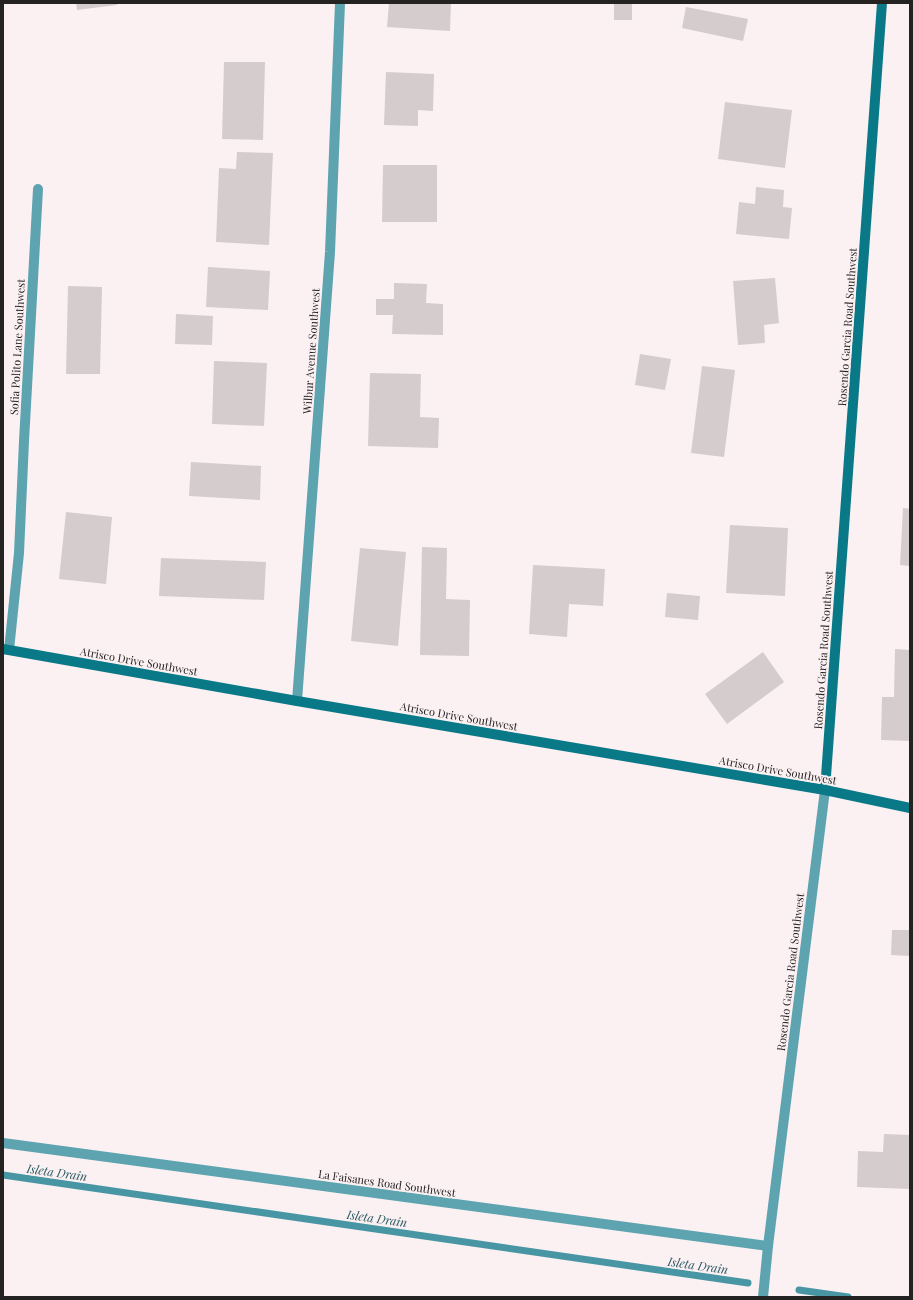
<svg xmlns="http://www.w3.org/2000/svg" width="913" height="1300" font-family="'Playfair Display',serif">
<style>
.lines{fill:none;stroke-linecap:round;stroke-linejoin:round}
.stream{stroke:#4896a3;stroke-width:7}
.building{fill:#d5ccce}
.lane{stroke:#5da4b0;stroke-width:10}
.street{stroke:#5da4b0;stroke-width:10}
.secondary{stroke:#0a7987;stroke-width:10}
.labels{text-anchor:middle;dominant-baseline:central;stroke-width:3.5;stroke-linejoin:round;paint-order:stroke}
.street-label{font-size:11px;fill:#252222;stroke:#fbf1f3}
.water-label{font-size:12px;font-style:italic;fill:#2a5a63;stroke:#fbf1f3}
</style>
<rect width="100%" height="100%" fill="#fbf1f3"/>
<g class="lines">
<g class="stream">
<polyline points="3,1175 748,1283"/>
<polyline points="799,1290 848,1297"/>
</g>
</g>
<g class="building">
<polygon points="76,3 117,3 117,5 77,10"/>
<polygon points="389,3 451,3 450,31 387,27"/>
<rect x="614" y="3" width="18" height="17"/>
<polygon points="686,7 748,19 743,41 682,28"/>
<polygon points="224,62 265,62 263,140 222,139"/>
<polygon points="386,72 434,74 433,111 418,110 418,126 384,125"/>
<polygon points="725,102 792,110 785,168 718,159"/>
<polygon points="237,152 273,153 269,245 216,242 219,168 236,169"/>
<polygon points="383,165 437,165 437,222 382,222"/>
<polygon points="756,187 784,190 783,207 792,208 789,239 736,234 739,202 755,204"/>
<polygon points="208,267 270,271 268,310 206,307"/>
<polygon points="775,278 779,323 764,325 765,343 738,345 733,281"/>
<polygon points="394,283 427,284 426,303 443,304 443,335 392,334 393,315 376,315 376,299 394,299"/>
<polygon points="68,286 102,287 100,374 66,374"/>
<polygon points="176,314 213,316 212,345 175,344"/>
<polygon points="640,354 671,359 665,390 635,385"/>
<polygon points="214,361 267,363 264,426 212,424"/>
<polygon points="702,366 735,370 724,457 691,453"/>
<polygon points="370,373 421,374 420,417 439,418 438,448 368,446"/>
<polygon points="191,462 261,466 260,500 189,496"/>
<polygon points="903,508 910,509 910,566 900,565"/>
<polygon points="66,512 112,517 106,584 59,579"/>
<polygon points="730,525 788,528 785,596 726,593"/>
<polygon points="422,547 447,548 446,599 470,600 469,656 420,655"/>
<polygon points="360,548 406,552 398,646 351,641"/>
<polygon points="161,558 266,562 264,600 159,596"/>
<polygon points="533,565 605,569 603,606 569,604 567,637 529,634"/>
<polygon points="667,593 700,596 698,620 665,617"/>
<polygon points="895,649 910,650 910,741 881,740 882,697 894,697"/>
<polygon points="763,652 784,682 727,724 705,694"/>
<polygon points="892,930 910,930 910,956 891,955"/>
<polygon points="884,1134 910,1135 910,1189 857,1187 858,1151 883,1152"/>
</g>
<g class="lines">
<polyline class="lane" points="9,650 19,553 24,441 38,189"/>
<g class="street">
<polyline points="297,701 330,252 340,3"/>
<polyline points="3,1143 768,1246"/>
<polyline points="763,1297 768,1246 825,790"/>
</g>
<g class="secondary">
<polyline points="3,649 297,701 825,790 910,808"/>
<polyline points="825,790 882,3"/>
</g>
</g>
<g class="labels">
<g class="street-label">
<text transform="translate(847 327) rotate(-86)">Rosendo Garcia Road Southwest</text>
<text transform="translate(17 347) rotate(-87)">Sofia Polito Lane Southwest</text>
<text transform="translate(311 351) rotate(-86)">Wilbur Avenue Southwest</text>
<text transform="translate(823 650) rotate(-86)">Rosendo Garcia Road Southwest</text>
<text transform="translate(139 661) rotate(10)">Atrisco Drive Southwest</text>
<text transform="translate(459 716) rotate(10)">Atrisco Drive Southwest</text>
<text transform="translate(778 770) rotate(10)">Atrisco Drive Southwest</text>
<text transform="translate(790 972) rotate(-83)">Rosendo Garcia Road Southwest</text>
<text transform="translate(387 1183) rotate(8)">La Faisanes Road Southwest</text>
</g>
<g class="water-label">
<text transform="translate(57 1172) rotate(8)">Isleta Drain</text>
<text transform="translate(377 1218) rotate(8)">Isleta Drain</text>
<text transform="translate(698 1265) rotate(8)">Isleta Drain</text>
</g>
</g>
<rect width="913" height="1300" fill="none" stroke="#252222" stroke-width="8"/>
</svg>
